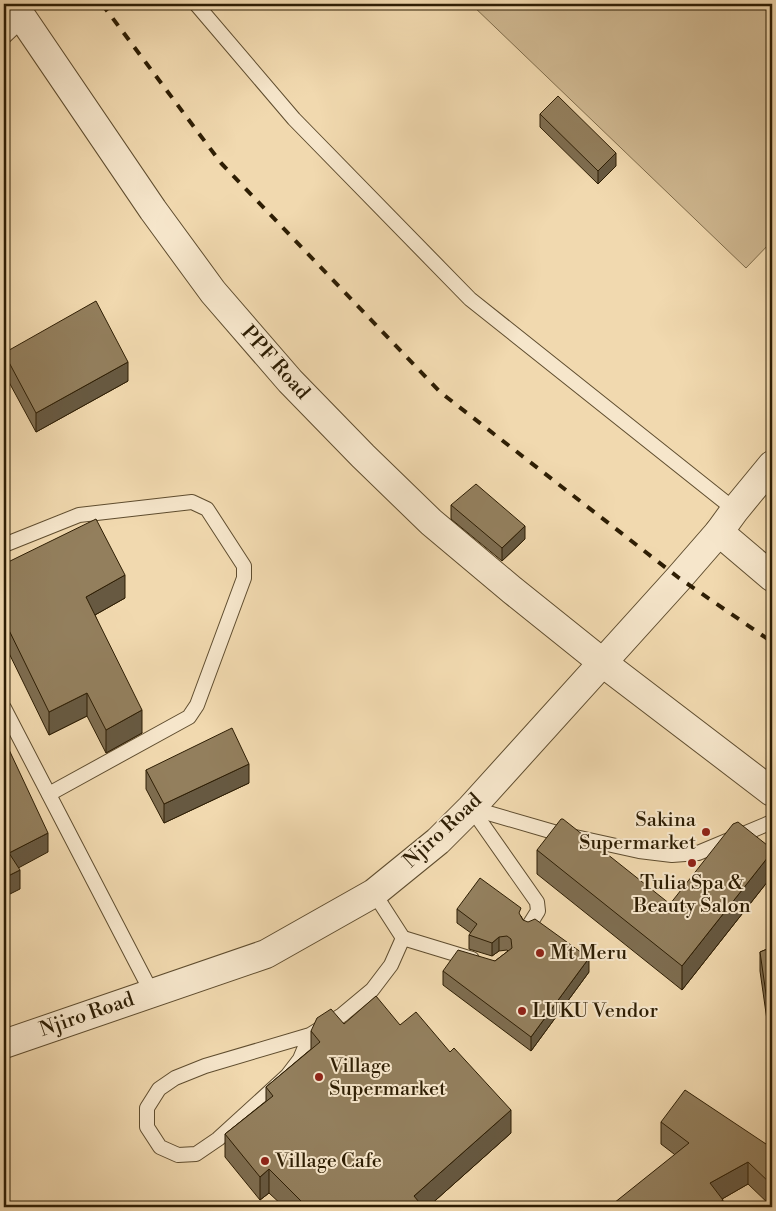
<svg xmlns="http://www.w3.org/2000/svg" width="776" height="1211" font-family="'Libre Bodoni',serif">
<style>
.green{fill:#d0b992;stroke:#7f6c4b}
.lines{fill:none;stroke-linecap:round;stroke-linejoin:round}
.service-casing{stroke:#5f4d2f;stroke-width:16}
.minor-casing{stroke:#5f4d2f;stroke-width:30}
.tertiary-casing{stroke:#5f4d2f;stroke-width:30}
.service{stroke:#f6e6cb;stroke-width:14}
.minor{stroke:#f6e6cb;stroke-width:28}
.tertiary{stroke:#f6e6cb;stroke-width:28}
.rail{stroke:#2e1e04;stroke-width:4;stroke-dasharray:9 9;stroke-linecap:butt}
.wall{fill:#7e6d50;stroke:#2e1e04}
.shaded-wall{fill:#675941;stroke:#2e1e04}
.building{fill:#937f5d;stroke:#2e1e04}
.poi-dot{fill:#8f2418;stroke:#f6e6cb;stroke-width:2}
.labels{text-anchor:middle;dominant-baseline:central;stroke-width:4;stroke-linejoin:round;paint-order:stroke}
.street-label{font-size:20px;fill:#2e1e04;stroke:#f6e6cb}
.poi-label{font-size:20px;fill:#2e1e04;stroke:#f6e6cb;text-anchor:start}
</style>
<rect width="100%" height="100%" fill="#f1d9af"/>
<filter id="stains"><feTurbulence type="fractalNoise" baseFrequency=".004" numOctaves="4"/><feColorMatrix values="0 0 0 0 .2 0 0 0 0 .09 0 0 0 0 .02 0 0 0 .5 -.17"/></filter>
<radialGradient id="worn" r=".72"><stop offset=".6" stop-color="#630" stop-opacity="0"/><stop offset="1" stop-color="#630" stop-opacity=".3"/></radialGradient>
<polygon class="green" points="471,4 772,4 772,241 746,268"/>
<g class="lines">
<g class="service-casing">
<g id="service">
<polyline points="196,4 294,119 470,299 735,510"/>
<polyline points="4,37 23,19"/>
<polyline points="4,545 79,515 192,502 207,509 244,566 244,578 197,705 189,717 49,794"/>
<polyline points="4,708 152,993"/>
<polyline points="471,808 557,833 639,851 672,855 698,853 772,822"/>
<polyline points="471,808 537,902 538,911 528,927"/>
<polyline points="403,938 472,959"/>
<polyline points="310,1035 300,1059 287,1076 218,1139 196,1154 178,1155 160,1147 147,1127 147,1108 159,1089 175,1078 205,1066 310,1035 342,1015 372,990 391,965 403,938 374,893"/>
</g>
</g>
<g class="minor-casing">
<g id="minor">
<polyline points="13,4 153,210 213,292 290,381 363,456 431,522 512,590 603,663"/>
<polyline points="719,532 772,577"/>
</g>
</g>
<g class="tertiary-casing">
<g id="tertiary">
<polyline points="603,663 772,792"/>
<polyline points="4,1044 266,954 374,893 438,841 471,808 679,578 719,532 735,510 772,465"/>
</g>
</g>
<use href="#service" class="service"/>
<use href="#minor" class="minor"/>
<use href="#tertiary" class="tertiary"/>
<polyline class="rail" points="102,4 221,163 440,392 679,578 772,642"/>
</g>
<g class="wall">
<polygon points="540,114 616,166 598,184 540,127"/>
<polygon points="4,353 128,381 36,432 4,373"/>
<polygon points="451,505 525,539 502,561 451,519"/>
<polygon points="4,564 125,598 95,615 142,733 106,753 87,716 49,735 4,643"/>
<polygon points="146,770 249,783 164,823 146,789"/>
<polygon points="772,849 772,876 682,990 537,874 537,850 670,904"/>
<polygon points="457,909 521,916 523,920 589,972 531,1051 443,985 443,971 495,961 508,951 507,950 499,951 492,956 469,949 469,935 471,933 457,923"/>
<polygon points="772,947 772,1034 769,1034 760,971 760,952"/>
<polygon points="344,1024 400,1025 511,1133 428,1207 284,1207 269,1193 260,1200 225,1157 225,1134 266,1101 266,1087 311,1049 311,1031"/>
<polygon points="661,1122 766,1144 772,1138 772,1207 748,1184 722,1199 723,1207 674,1154 661,1144"/>
</g>
<g class="shaded-wall">
<polygon points="616,153 616,166 598,184 598,171"/>
<polygon points="128,362 128,381 36,432 36,413"/>
<polygon points="525,526 525,539 502,561 502,548"/>
<polygon points="125,575 125,598 86,620 86,597"/>
<polygon points="87,693 87,716 49,735 49,712"/>
<polygon points="142,710 142,733 106,753 106,730"/>
<polygon points="249,764 249,783 164,823 164,804"/>
<polygon points="48,833 48,852 9,873 9,853"/>
<polygon points="772,852 772,876 682,990 682,966"/>
<polygon points="20,870 20,889 4,897 4,878"/>
<polygon points="499,937 499,951 492,956 492,943"/>
<polygon points="589,958 589,972 531,1051 531,1037"/>
<polygon points="511,1110 511,1133 428,1207 414,1207 414,1196"/>
<polygon points="748,1162 748,1184 710,1206 710,1183"/>
<polygon points="269,1169 269,1193 260,1200 260,1177"/>
<polygon points="723,1200 723,1207 714,1207"/>
</g>
<g class="building">
<polygon points="558,96 616,153 598,171 540,114"/>
<polygon points="96,301 128,362 36,413 4,353"/>
<polygon points="476,484 525,526 502,548 451,505"/>
<polygon points="96,519 125,575 86,597 142,710 106,730 87,693 49,712 4,620 4,564"/>
<polygon points="232,728 249,764 164,804 146,770"/>
<polygon points="4,739 48,833 9,853 20,870 4,878"/>
<polygon points="561,819 563,819 670,904 733,824 738,822 772,849 772,852 682,966 537,850"/>
<polygon points="480,878 521,908 519,913 523,920 528,922 535,919 589,958 531,1037 443,971 458,950 495,961 512,948 511,939 507,936 499,937 492,943 469,935 477,924 457,909"/>
<polygon points="772,947 772,1014 769,1015 760,952"/>
<polygon points="376,996 400,1025 416,1012 450,1052 454,1048 511,1110 414,1196 423,1207 307,1207 269,1169 260,1177 225,1134 273,1096 266,1087 320,1042 311,1031 317,1018 331,1009 344,1024"/>
<polygon points="685,1090 766,1144 772,1138 772,1185 748,1162 710,1183 723,1200 714,1207 609,1207 689,1143 661,1122"/>
</g>
<g class="poi-dot">
<circle cx="706" cy="832" r="5"/>
<circle cx="692" cy="863" r="5"/>
<circle cx="540" cy="953" r="5"/>
<circle cx="522" cy="1011" r="5"/>
<circle cx="319" cy="1077" r="5"/>
<circle cx="265" cy="1161" r="5"/>
</g>
<g class="labels">
<g class="street-label">
<text transform="translate(275 363) rotate(48)">PPF Road</text>
<text transform="translate(443 831) rotate(-43)">Njiro Road</text>
<text transform="translate(87 1015) rotate(-19)">Njiro Road</text>
</g>
<g class="poi-label">
<text x="696" y="820" text-anchor="end">Sakina<tspan x="696" dy="23">Supermarket</tspan></text>
<text x="692" y="883" text-anchor="middle">Tulia Spa &amp;<tspan x="692" dy="23">Beauty Salon</tspan></text>
<text x="550" y="953">Mt Meru</text>
<text x="532" y="1011">LUKU Vendor</text>
<text x="329" y="1066">Village<tspan x="329" dy="23">Supermarket</tspan></text>
<text x="275" y="1161">Village Cafe</text>
</g>
</g>
<rect width="776" height="1211" fill="none" stroke="#f1d9af" stroke-width="20"/>
<rect x="5" y="5" width="766" height="1201" fill="none" stroke="#2e1e04" stroke-width="2.5"/>
<rect x="10" y="10" width="756" height="1191" fill="none" stroke="#2e1e04"/>
<rect width="100%" height="100%" filter="url(#stains)"/>
<rect width="100%" height="100%" fill="url(#worn)"/>
</svg>
